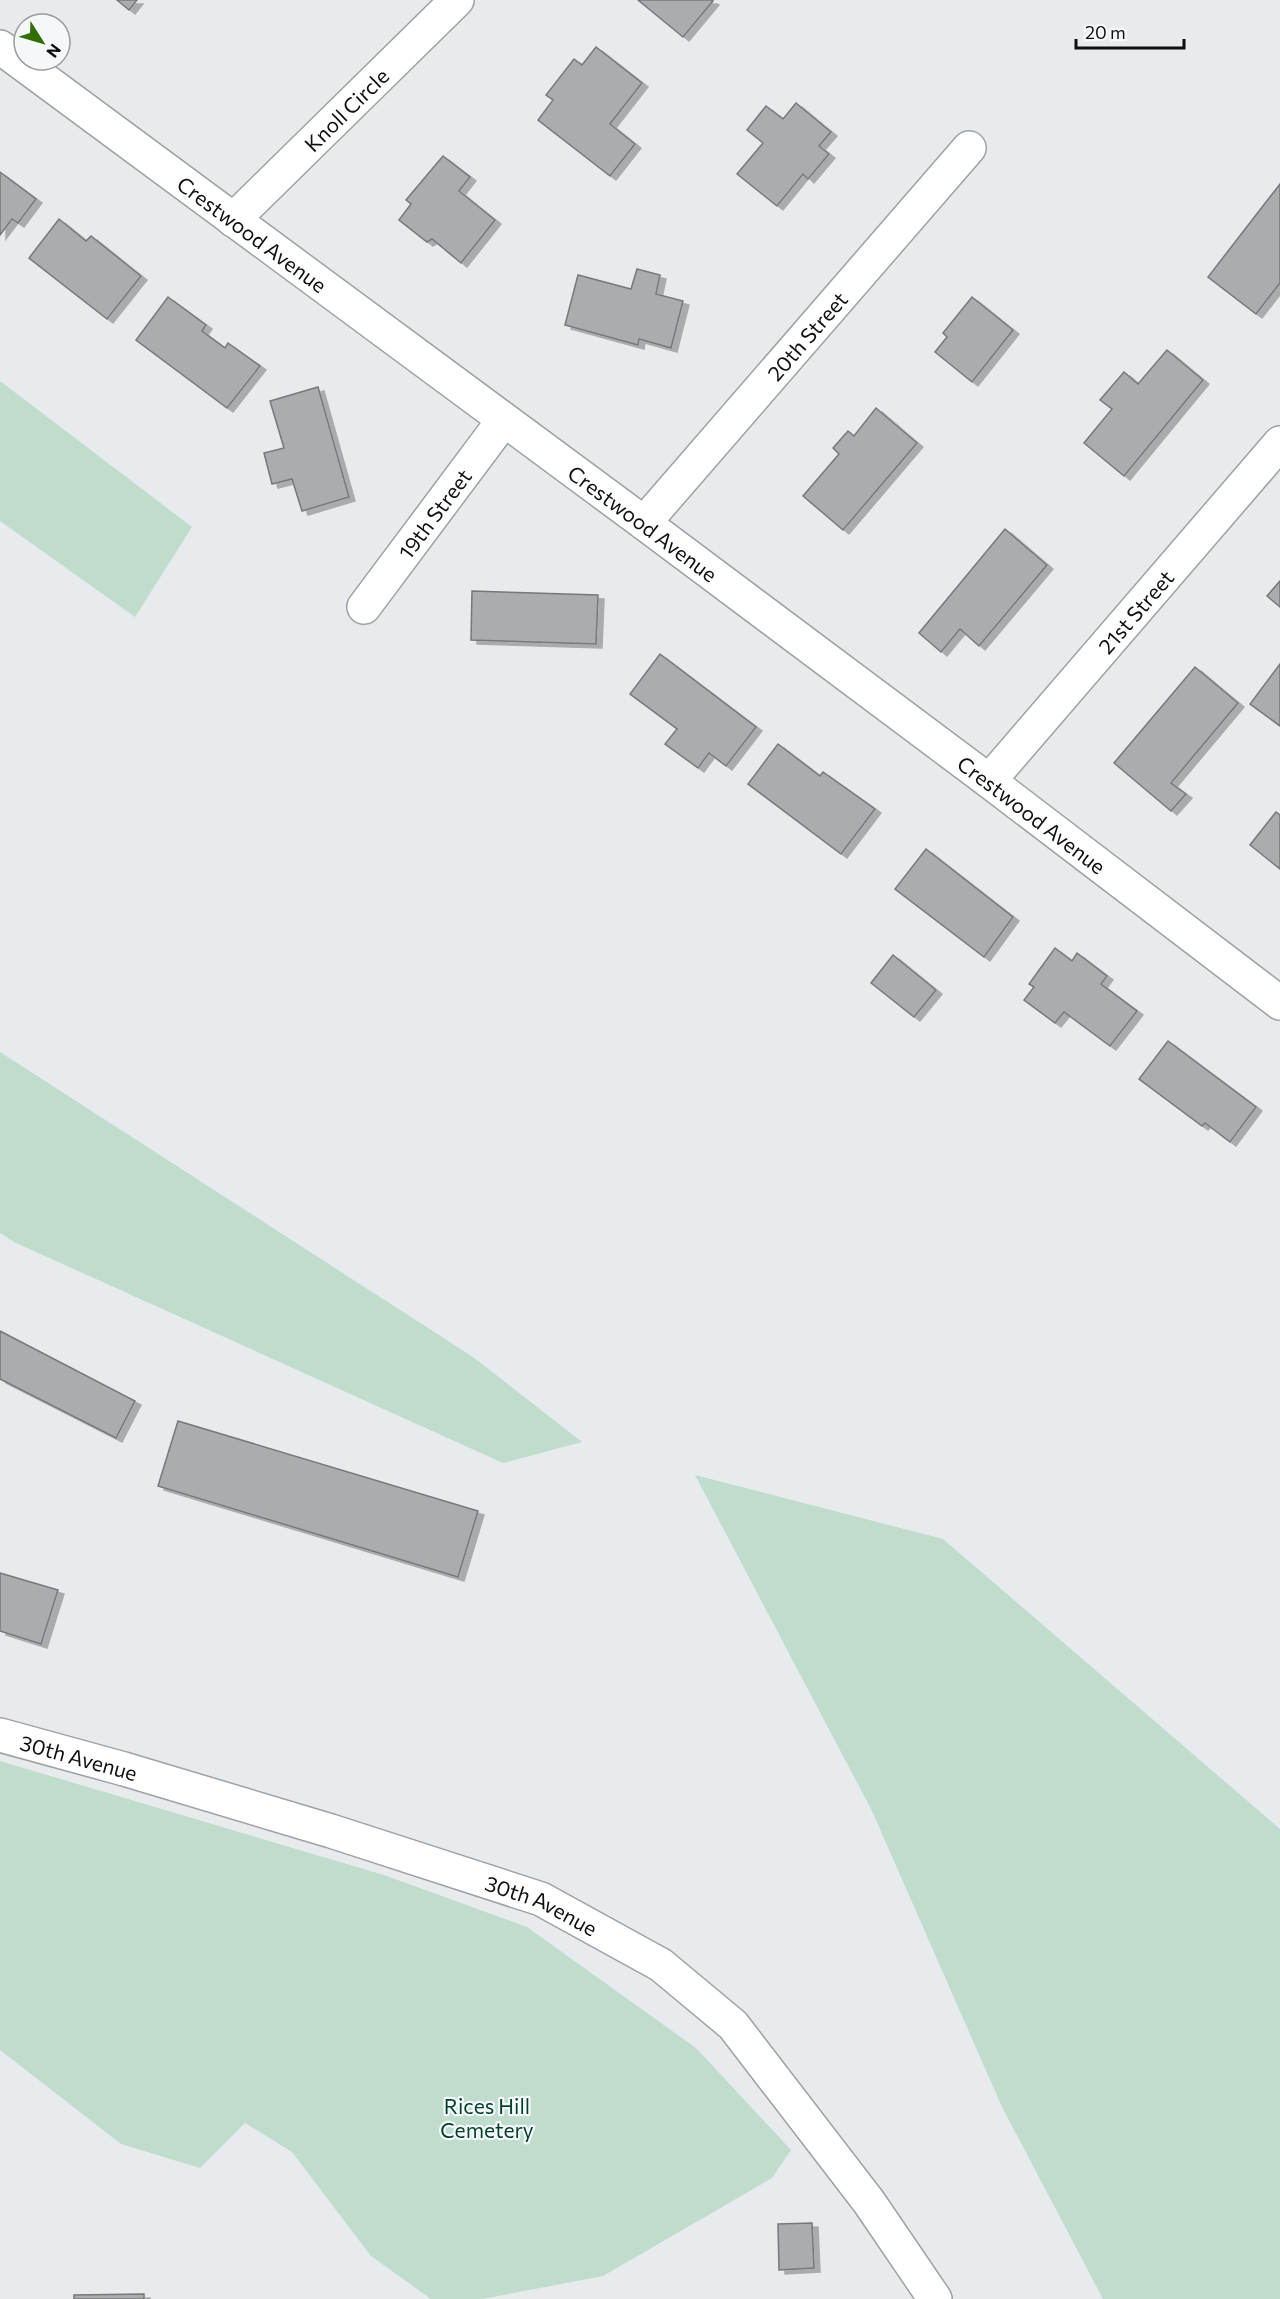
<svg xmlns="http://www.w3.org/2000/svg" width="1280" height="2299" font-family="Commissioner,sans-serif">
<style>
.green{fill:#c0dccc}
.building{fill:#aaadb0;stroke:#76797c;stroke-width:1.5;filter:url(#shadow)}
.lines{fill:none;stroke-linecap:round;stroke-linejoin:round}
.minor-casing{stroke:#9ea1a4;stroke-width:36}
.tertiary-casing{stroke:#9ea1a4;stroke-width:36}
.minor{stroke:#fff;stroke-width:33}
.tertiary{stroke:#fff;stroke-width:33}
.labels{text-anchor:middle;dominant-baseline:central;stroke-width:4.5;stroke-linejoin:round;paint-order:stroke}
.street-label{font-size:21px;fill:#0e0f10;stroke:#f5f8fb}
.park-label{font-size:21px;fill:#003f27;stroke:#f5f8fb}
</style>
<defs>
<filter id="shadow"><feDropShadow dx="6" dy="4" stdDeviation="0" flood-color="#0004"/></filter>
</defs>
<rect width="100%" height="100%" fill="#e7ebee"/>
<g class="green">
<polygon points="0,381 192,527 135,617 0,521"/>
<polygon points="0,1052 473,1357 582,1442 503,1463 14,1242 0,1233"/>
<polygon points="695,1475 943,1539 1280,1829 1280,2299 1103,2299 1002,2107 872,1811"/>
<polygon points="0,1761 384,1875 527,1927 696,2048 791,2150 772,2178 603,2276 482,2299 431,2299 371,2256 292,2152 245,2123 200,2168 121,2144 0,2050"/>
</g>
<g class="building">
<polygon points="117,0 137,0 129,10"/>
<polygon points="638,0 711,0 713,1 683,37"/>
<polygon points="596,47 642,83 610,124 635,144 610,176 538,120 553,100 546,95 574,59 582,65"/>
<polygon points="796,103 831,132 819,146 829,154 808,179 803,174 777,206 737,174 763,143 747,130 766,106 783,119"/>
<polygon points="443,156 470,177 459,191 495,220 461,263 432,239 427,242 399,220 411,204 406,200"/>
<polygon points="0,172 36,199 18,223 12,219 0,235"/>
<polygon points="1280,184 1280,283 1256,314 1208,277"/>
<polygon points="59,219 86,241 91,236 141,276 107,319 29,258"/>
<polygon points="637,269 660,275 656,294 683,301 671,348 639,339 638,345 565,325 578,275 631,289"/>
<polygon points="168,297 206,325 202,331 225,348 228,343 260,366 227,408 136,340"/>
<polygon points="972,297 1013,330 972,382 935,352 947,337 943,333"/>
<polygon points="1167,350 1203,380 1124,476 1084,443 1112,409 1100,400 1124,372 1138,384"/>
<polygon points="318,387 349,497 302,511 292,479 272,484 264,453 284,448 270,401"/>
<polygon points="876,408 917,443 843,530 803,496 839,454 833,448 848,431 854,436"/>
<polygon points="1005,529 1047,565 979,646 960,629 941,652 919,633"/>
<polygon points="1280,581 1280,607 1267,596"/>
<polygon points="472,591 598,595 596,644 471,640"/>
<polygon points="660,654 756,727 726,766 709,753 698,768 665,744 677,729 630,694"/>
<polygon points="1280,664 1280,726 1250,704"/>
<polygon points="1195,667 1238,703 1171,783 1186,794 1171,811 1114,763"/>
<polygon points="778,744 820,776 823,772 875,809 841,854 748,784"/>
<polygon points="1276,812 1280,815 1280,869 1250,845"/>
<polygon points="926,849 1013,917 984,957 895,889"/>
<polygon points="1055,948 1072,961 1077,953 1107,976 1101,984 1137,1011 1110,1046 1064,1012 1055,1023 1024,1000 1034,987 1029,984"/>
<polygon points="893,955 936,990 914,1017 871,983"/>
<polygon points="1168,1041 1256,1107 1230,1142 1205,1123 1202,1126 1139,1079"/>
<polygon points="0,1331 135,1401 116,1438 0,1379"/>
<polygon points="178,1421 478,1511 458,1577 158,1486"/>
<polygon points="0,1573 58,1590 41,1644 0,1631"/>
<polygon points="812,2223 814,2268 779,2270 778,2224"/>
<polygon points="144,2294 144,2299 74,2299 74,2295"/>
</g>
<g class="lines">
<g class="minor-casing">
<g id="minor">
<path id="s1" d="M0,47L644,523L989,781L1280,1003"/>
<path id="s2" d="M233,220L457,0"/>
<path id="s3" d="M644,523L969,148"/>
<path id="s4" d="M364,607L503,421"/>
<path id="s5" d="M989,781L1280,443"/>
</g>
</g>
<g class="tertiary-casing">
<g id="tertiary">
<path id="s6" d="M0,1735L124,1769L331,1831L541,1899L661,1965L733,2025L869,2202L935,2299"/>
</g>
</g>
<use href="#minor" class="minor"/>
<use href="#tertiary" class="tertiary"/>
</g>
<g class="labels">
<g class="street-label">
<text stroke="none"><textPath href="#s2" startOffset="158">Knoll Circle</textPath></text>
<text stroke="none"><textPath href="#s1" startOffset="314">Crestwood Avenue</textPath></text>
<text stroke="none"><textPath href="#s3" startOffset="248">20th Street</textPath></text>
<text stroke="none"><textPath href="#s4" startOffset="117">19th Street</textPath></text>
<text stroke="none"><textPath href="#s1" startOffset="800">Crestwood Avenue</textPath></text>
<text stroke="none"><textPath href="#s5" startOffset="224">21st Street</textPath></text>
<text stroke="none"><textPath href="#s1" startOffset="1286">Crestwood Avenue</textPath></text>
<text stroke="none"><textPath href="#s6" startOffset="82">30th Avenue</textPath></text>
<text stroke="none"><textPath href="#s6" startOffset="568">30th Avenue</textPath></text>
</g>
<g class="park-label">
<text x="487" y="2105">Rices Hill<tspan x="487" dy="24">Cemetery</tspan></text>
</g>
</g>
<g transform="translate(42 42) rotate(127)"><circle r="28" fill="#f5f8fb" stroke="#999b9d" stroke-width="1.5"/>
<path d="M0-4.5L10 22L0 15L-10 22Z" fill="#316e00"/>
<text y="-9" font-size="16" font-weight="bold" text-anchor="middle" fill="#0e0f10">N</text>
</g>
<path d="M1076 39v9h108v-9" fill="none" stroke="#0e0f10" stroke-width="3"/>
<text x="1085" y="39" font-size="18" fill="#0e0f10" stroke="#f5f8fb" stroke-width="4.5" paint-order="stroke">20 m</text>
</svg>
